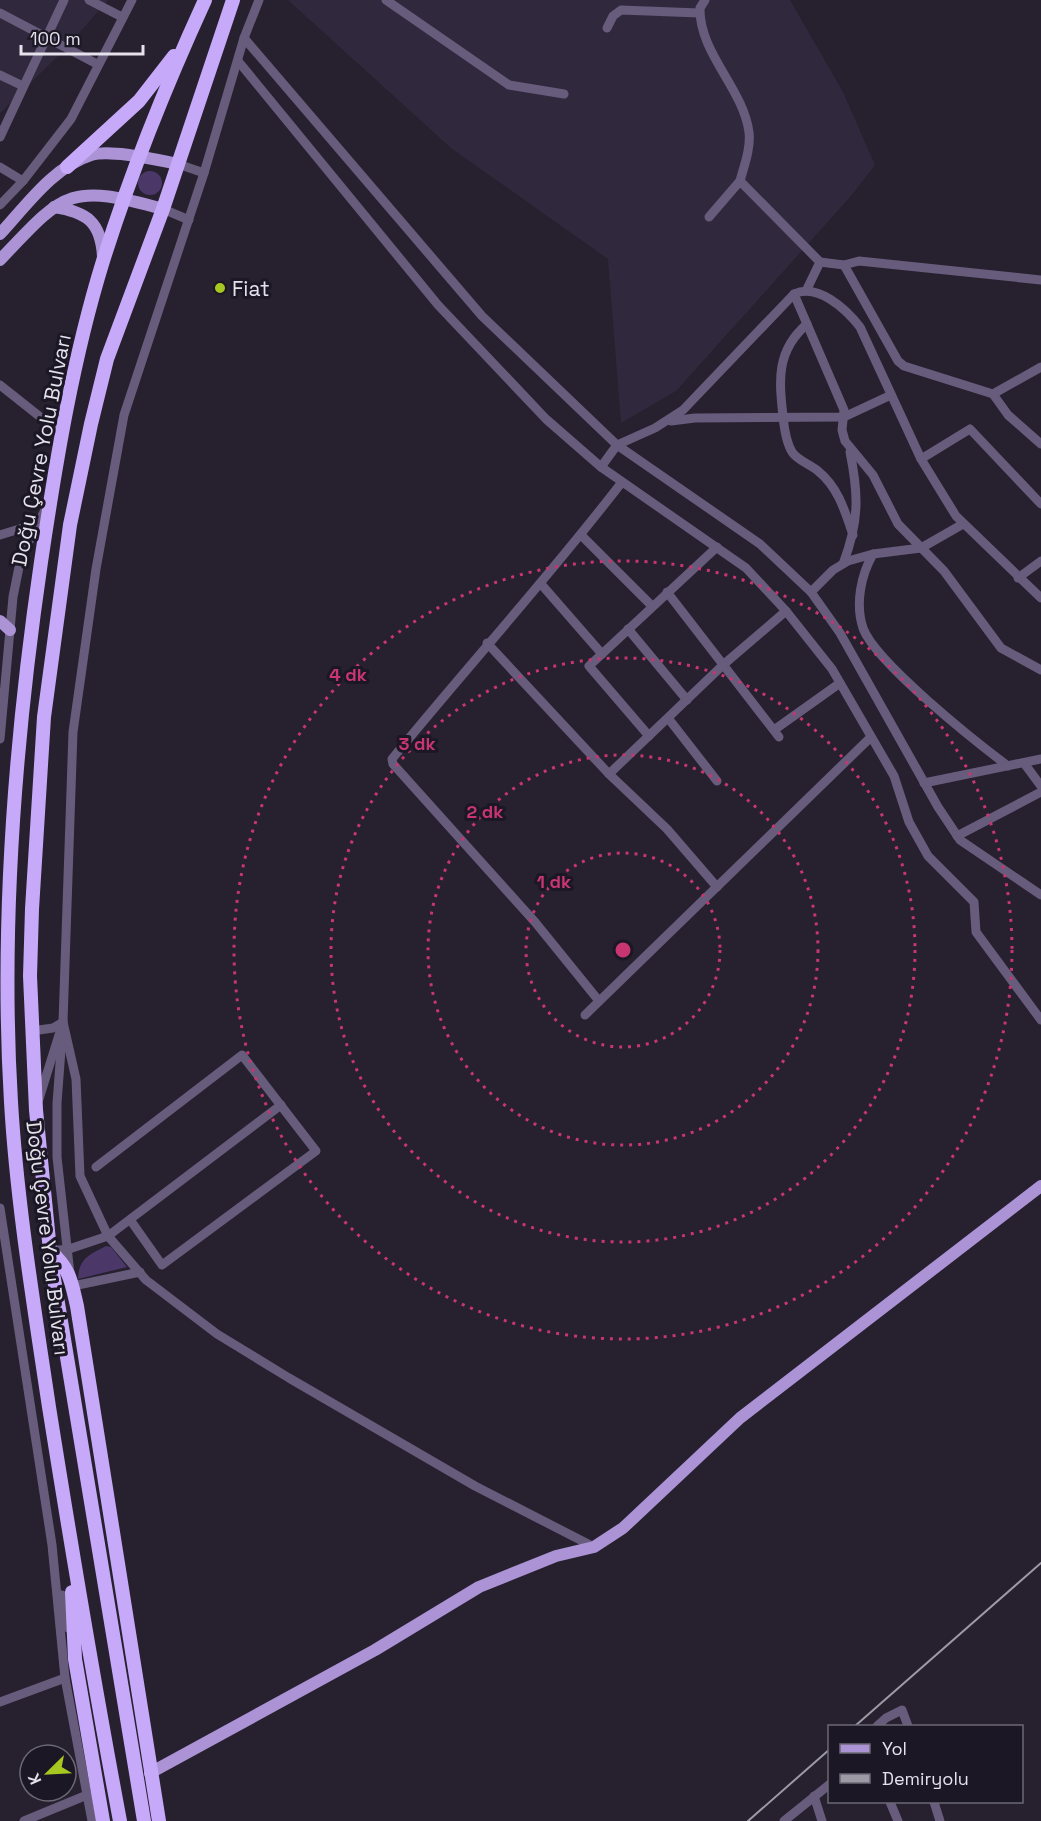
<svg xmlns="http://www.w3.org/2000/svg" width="1041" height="1821" font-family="'Space Grotesk',sans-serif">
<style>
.built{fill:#30293d}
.green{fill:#4b3768}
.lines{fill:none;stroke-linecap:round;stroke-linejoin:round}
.minor{stroke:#675c7c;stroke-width:9}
.major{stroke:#ac93d6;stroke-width:12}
.highway{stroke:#c7a9f9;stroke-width:14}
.rail{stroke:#9d99a5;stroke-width:2}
.ring{fill:none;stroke:#c73671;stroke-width:3;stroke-dasharray:3 6}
.poi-dot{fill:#a7c820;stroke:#1c1725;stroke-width:2}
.labels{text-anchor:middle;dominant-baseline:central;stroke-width:6;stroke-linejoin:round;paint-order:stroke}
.poi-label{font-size:21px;fill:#e6e2ec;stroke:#1c1725;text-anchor:start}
.street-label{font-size:21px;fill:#e6e2ec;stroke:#1c1725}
.centre{fill:#c73671;stroke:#1c1725;stroke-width:3}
.ring-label{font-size:18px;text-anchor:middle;font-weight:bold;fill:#c73671;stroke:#1c1725;stroke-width:6;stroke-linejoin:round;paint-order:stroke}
</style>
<rect width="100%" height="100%" fill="#26202f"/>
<g class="built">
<polygon points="0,0 108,0 64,50 0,113"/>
<polygon points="288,0 790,0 843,92 875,165 851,196 676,391 621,423 608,259 451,148"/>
</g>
<g class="green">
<circle cx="150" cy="183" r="12"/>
<path d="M106,1246L111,1247L127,1267L78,1279C79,1258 89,1255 106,1246Z"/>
</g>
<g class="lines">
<g class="minor">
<polyline points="89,0 122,17"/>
<polyline points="386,0 509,85 564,94"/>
<path d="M705,0L700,8C699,53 743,88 749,132C751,148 744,166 740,181L820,262L807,289"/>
<polyline points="0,13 97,64"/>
<polyline points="607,28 613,16 621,10 699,13"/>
<polyline points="244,38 482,316 617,445 760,544 811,592 840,633 938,807 960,840 1041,895"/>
<polyline points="238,61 438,305 546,419 601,467 746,568 786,611 832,669 894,776 909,822 928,856 974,902 976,932 1041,1020"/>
<polyline points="0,75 23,86"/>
<polyline points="0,137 64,0"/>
<polyline points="178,164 204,173"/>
<polyline points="0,167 23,181"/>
<polyline points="0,205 23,181 71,119 132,0"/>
<polyline points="163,209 189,220"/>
<polyline points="709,217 740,181"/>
<polyline points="820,262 844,265 898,361 904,366 993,394 1008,415 1041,444"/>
<polyline points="844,265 859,261 1041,280"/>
<polyline points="794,294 844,410 842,430 845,441 873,475 898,524 944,571 1001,648 1041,670"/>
<path d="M807,324C776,351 779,380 783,416C784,427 786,442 792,452C798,461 810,464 818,471C838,487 845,511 853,535"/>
<polyline points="0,385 63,435"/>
<polyline points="993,394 1041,367"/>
<polyline points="671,421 695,418 844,417 891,395"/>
<polyline points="921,459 970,429 1041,504"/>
<path d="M601,467L617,445L655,428L683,410L794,294C818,283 846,309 860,327L921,459L956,516L1041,598"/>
<polyline points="0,535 39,523"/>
<polyline points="581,535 652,606"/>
<path d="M873,554C861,575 855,604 863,628C875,662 976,742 1008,766"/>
<path d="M843,564C859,522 859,496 850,452"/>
<polyline points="1018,578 1041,561"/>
<polyline points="541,584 602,654"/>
<polyline points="667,592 779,737"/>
<polyline points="811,592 833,570 848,561 873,554 921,548 963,524"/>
<polyline points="628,629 687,700"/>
<polyline points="487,643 609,774 667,829 717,887"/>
<polyline points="668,718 717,781"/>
<polyline points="774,730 840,683"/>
<polyline points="649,736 589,666 717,547"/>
<polyline points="0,739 13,597 21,557 46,508"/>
<polyline points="1024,763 1041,786"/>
<polyline points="609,774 723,665 786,611"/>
<polyline points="924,783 1041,759"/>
<polyline points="957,836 1041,792"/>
<path d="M599,1001L535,922L393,764L392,759C468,666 549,577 622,482"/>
<polyline points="585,1015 871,737"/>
<polyline points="63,1022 76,1079 80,1176 108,1236 146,1280 217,1334 289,1378 475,1486 594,1547"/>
<polyline points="32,1031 53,1028 63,1022"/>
<polyline points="62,1037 57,1103 57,1157 70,1274"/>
<polyline points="39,1099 63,1022 73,732 96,569 124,415 204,173 244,38 259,0"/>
<polyline points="96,1167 242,1055 316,1151 162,1265 131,1221"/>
<polyline points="0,1208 52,1545 65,1678 92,1821"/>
<polyline points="50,1251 69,1249 108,1236 281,1105"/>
<polyline points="73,1286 140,1272"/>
<polyline points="62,1595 68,1628"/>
<polyline points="0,1702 65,1678"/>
<polyline points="877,1726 886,1718 902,1710 908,1726"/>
<polyline points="814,1796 822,1821"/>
<polyline points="890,1802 898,1821"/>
<polyline points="934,1802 940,1821"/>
<polyline points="24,1821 87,1795"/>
<polyline points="784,1821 830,1784"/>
</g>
<g class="major">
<path d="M54,207C87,212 101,222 103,257"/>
<path d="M0,234C26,206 53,167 91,155C111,149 157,160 178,164"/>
<path d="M0,260C65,191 69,183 163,209"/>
<polyline points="0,621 10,630"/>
<polyline points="150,1773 375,1650 479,1587 556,1556 594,1547 623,1528 740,1418 1041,1186"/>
</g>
<g class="highway">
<polyline points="67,167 139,101 174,56"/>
<path d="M50,1251C70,1269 71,1280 77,1306L159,1821"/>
<polyline points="72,1592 75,1659 103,1821"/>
<path d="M120,1821C94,1683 71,1545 49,1407C34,1306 17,1204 11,1102C0,922 15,740 41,562C56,461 73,358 103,261C131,172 166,85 205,0"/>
<polyline points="144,1821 51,1261 36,1110 30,976 32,909 44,717 70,525 91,424 107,359 163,209 233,0"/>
</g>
<g class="rail">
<polyline points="855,1726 1041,1563"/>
<polyline points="748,1821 830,1749"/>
</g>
</g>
<g class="ring">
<circle cx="623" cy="950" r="97"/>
<circle cx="623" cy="950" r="195"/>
<circle cx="623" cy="950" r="292"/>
<circle cx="623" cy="950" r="389"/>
</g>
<circle class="poi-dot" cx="220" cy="288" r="6"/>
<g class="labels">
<g class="poi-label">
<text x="232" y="288">Fiat</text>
</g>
<g class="street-label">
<text transform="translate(41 450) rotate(-79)">Doğu Çevre Yolu Bulvarı</text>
<text transform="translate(48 1238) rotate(83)">Doğu Çevre Yolu Bulvarı</text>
</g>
</g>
<circle cx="623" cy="950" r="9" class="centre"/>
<g class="ring-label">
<text x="348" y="681">4 dk</text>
<text x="417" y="750">3 dk</text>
<text x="485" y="818">2 dk</text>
<text x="554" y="888">1 dk</text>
</g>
<rect x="828" y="1725" width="195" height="78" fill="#1c1725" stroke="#6d6875" stroke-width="1.5"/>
<rect x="840" y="1744" width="30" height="9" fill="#ac93d6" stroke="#6d6875" stroke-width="1.5"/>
<text x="882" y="1755" font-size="18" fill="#e6e2ec">Yol</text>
<rect x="840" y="1774" width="30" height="9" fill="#9d99a5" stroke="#6d6875" stroke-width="1.5"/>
<text x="882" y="1785" font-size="18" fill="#e6e2ec">Demiryolu</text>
<g transform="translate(48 1773) rotate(246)"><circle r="28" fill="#1c1725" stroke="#6d6875" stroke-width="1.5"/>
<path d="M0-4.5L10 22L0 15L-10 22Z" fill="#a7c820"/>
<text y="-9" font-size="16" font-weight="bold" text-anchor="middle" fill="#e6e2ec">K</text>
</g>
<path d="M21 45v9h122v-9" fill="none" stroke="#e6e2ec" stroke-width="3"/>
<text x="30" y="45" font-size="18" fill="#e6e2ec" stroke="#1c1725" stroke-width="4.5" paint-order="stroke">100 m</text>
</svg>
